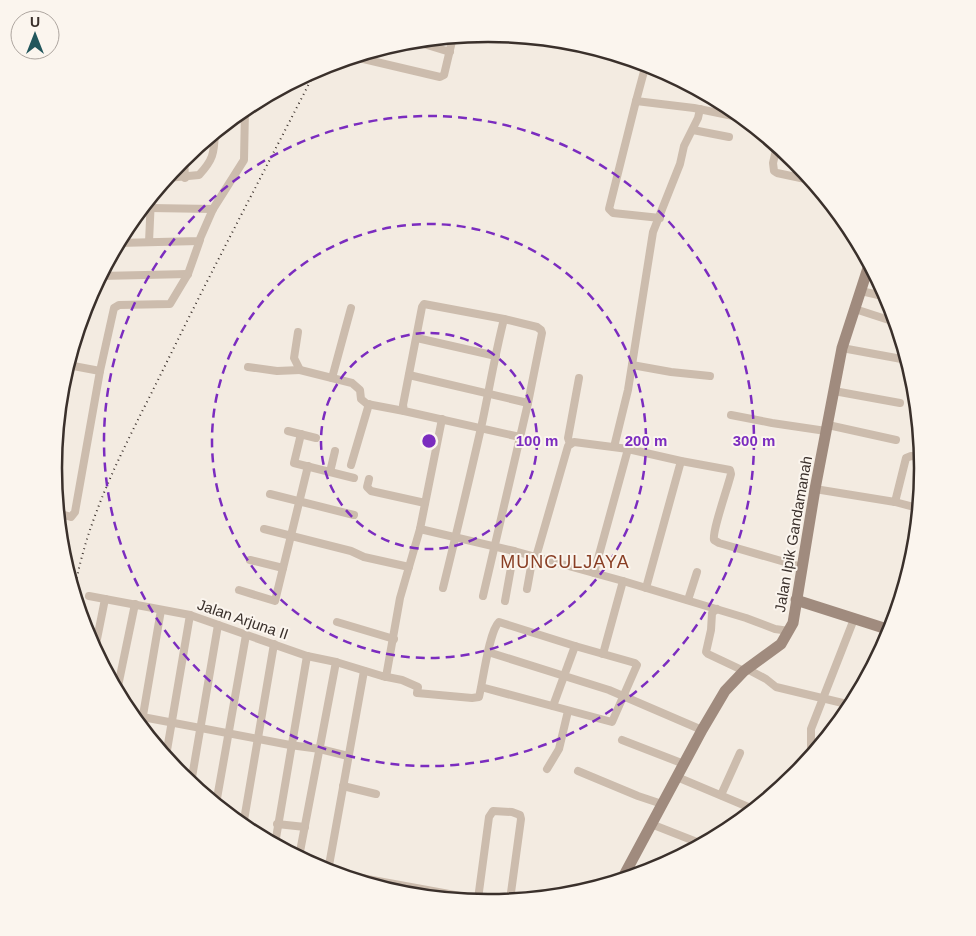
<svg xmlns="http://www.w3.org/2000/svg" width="976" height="936" font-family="Arial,sans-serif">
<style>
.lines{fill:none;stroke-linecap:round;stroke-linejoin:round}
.street{stroke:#ccbcad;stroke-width:8}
.secondary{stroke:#a08b7e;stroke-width:11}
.rail{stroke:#3a302b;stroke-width:2;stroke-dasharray:1 4;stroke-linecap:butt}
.ring{fill:none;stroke:#7b2cbf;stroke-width:2.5;stroke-dasharray:9 6}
.labels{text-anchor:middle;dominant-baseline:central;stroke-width:4;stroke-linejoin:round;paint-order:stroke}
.street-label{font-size:15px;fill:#3a302b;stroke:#fbf5ee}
.quarter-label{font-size:18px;letter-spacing:1px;fill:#893f25;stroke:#fbf5ee}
.rim{fill:none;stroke:#3a302b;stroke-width:2.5}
.centre{fill:#7b2cbf;stroke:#fbf5ee;stroke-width:2.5}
.ring-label{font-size:15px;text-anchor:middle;font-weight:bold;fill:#7b2cbf;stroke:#fbf5ee;stroke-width:4;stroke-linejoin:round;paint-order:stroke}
</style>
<rect width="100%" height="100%" fill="#f3ebe1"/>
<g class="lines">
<g class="street">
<polyline points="414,41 450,52"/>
<polyline points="355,57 440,77 444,75 453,37"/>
<polyline points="646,64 636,101 609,209 613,213 660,218"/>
<polyline points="636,101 694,108 743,118"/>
<polyline points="693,130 729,137"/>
<polyline points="777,146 773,163 774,171 777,173 810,180"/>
<polyline points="184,158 185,178"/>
<path d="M167,178L199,175C213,160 214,154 215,133"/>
<polyline points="150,208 213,209"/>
<polyline points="149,242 151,198"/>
<polyline points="118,243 199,241 213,209 244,160 245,109"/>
<polyline points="101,276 188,274"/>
<polyline points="861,291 887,297"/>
<polyline points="855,309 895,322"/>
<polyline points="298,332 294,358 300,370 352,383 360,390 361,399 367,404 404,411"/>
<polyline points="417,338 496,356"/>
<polyline points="842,348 907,360"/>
<polyline points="68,365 100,371"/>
<polyline points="632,365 671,372 710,376"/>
<polyline points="248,367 277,371 300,370"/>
<polyline points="409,375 528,403"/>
<polyline points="332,378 351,308"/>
<polyline points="834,391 900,403"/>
<polyline points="731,415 772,423 826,431"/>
<polyline points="828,425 896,440"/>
<polyline points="288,431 316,438"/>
<polyline points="301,434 294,463 354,478"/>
<polyline points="570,444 568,438 579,378"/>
<polyline points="614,447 628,390 653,232 680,164 684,146 698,118 700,109"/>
<polyline points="56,450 70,357"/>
<polyline points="351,465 369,404"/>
<polyline points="330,472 335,451"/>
<polyline points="369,479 367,487 371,491 425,503"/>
<polyline points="815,489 895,502 918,508"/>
<polyline points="270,494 354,515"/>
<polyline points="895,502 906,458 911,456 921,457"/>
<polyline points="58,513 71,517 75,512 100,371 114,308 119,305 170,304 188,274 200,240"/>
<polyline points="264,529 351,551 364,557 409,567"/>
<polyline points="420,529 514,551 623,581 746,618 775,629 789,631"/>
<polyline points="250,560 283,568"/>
<polyline points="594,573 628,449"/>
<path d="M443,588C456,535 469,481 481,428C489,391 495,354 504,319L424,304L422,307L403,405L404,411L520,437"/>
<polyline points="646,588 681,461"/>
<path d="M527,589L531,567L536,557L568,446L574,442L628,449L681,461L730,470L731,474C728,487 712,531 714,540L719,543L802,567"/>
<polyline points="239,590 275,601 308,466"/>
<path d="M89,596L190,615L307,656L336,662L382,676L402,680L418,687L417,693L472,698L479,697C483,681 489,631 499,622L575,646L635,663L637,665L612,722L481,687"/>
<polyline points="483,596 528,403 542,333 541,330 537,327 504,319"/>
<polyline points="688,600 697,572"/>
<polyline points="505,601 514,551"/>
<polyline points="717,609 712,613 711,630 706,652 708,654 744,671"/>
<polyline points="337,622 394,639"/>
<polyline points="95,649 105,599"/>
<polyline points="881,650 901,589"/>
<polyline points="488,652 609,690 702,730"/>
<polyline points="603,654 623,581"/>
<polyline points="747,669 766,679 776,687 851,705"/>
<polyline points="386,677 400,598 420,529 442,419"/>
<polyline points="117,691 135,604"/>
<polyline points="851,704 862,685"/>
<polyline points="553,706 575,646"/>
<polyline points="132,715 290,745 320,749 348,756"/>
<polyline points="141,727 161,610"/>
<polyline points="622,740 684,764"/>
<polyline points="166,756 190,615"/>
<polyline points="809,758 811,751 811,729 854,619"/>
<polyline points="547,769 559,749 568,711"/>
<polyline points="578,771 638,796 662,804"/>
<polyline points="677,777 753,809"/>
<polyline points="191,783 218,625"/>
<polyline points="343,786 376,794"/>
<polyline points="721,795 740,753"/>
<polyline points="216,804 246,635"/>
<polyline points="277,824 305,827"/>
<polyline points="651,824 702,844"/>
<polyline points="243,826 274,644"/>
<polyline points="722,833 723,829"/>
<polyline points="275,844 307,656"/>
<polyline points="299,857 336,662"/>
<polyline points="328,871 364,671"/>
<polyline points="334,873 493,902"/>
<polyline points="478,899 489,817 493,811 512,812 520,815 521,819 510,900"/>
</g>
<g class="secondary">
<polyline points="796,600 890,630"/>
<polyline points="622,879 702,730 725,691 744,671 781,644 793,623 815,489 842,348 869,265"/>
</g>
<path class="rail" d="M74,593C87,515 125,446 160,376C210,273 264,172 316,70"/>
</g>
<g class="ring">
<circle cx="429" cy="441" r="108"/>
<circle cx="429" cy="441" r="217"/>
<circle cx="429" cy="441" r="325"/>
</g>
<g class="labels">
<g class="street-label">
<text transform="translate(793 534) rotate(-80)">Jalan Ipik Gandamanah</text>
<text transform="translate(243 619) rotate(19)">Jalan Arjuna II</text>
</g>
<g class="quarter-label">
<text x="565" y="562">MUNCULJAYA</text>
</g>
</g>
<path d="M0 0H976V936H0ZM62 468a426 426 0 1 1 852 0a426 426 0 1 1-852 0Z" fill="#fbf5ee" fill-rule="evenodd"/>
<path class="rim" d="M62 468a426 426 0 1 1 852 0a426 426 0 1 1-852 0Z"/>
<circle cx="429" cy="441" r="8" class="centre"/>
<g class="ring-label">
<text x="537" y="446">100 m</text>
<text x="646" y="446">200 m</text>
<text x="754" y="446">300 m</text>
</g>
<g transform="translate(35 35)"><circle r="24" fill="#fbf5ee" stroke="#aea6a0"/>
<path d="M0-4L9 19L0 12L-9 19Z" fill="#21565c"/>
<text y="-8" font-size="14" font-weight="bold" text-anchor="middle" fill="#3a302b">U</text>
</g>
</svg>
